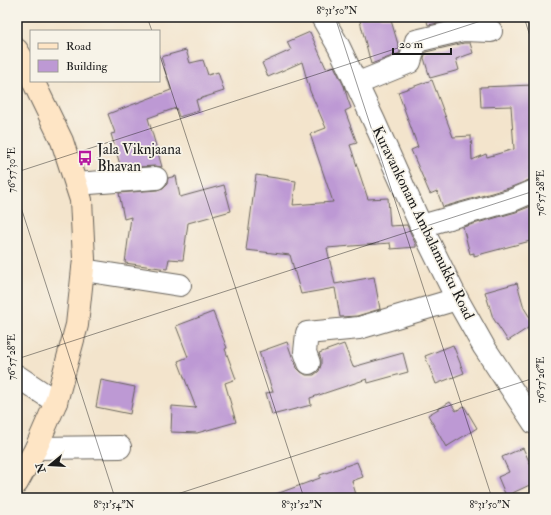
<svg xmlns="http://www.w3.org/2000/svg" width="551" height="515" font-family="'IM FELL Double Pica',serif">
<style>
.building{fill:#bd99d4}
.lines{fill:none;stroke-linecap:round;stroke-linejoin:round}
.minor-casing{stroke:#67625a;stroke-width:24}
.secondary-casing{stroke:#67625a;stroke-width:24}
.minor{stroke:#fff;stroke-width:22}
.secondary{stroke:#fee5c5;stroke-width:22}
.ticks{fill:none;stroke:#1c1c1c;stroke-width:1;stroke-opacity:0.45}
.labels{text-anchor:middle;dominant-baseline:central;stroke-width:3.5;stroke-linejoin:round;paint-order:stroke}
.poi-label{font-size:15px;fill:#1c1c1c;stroke:#f7f3e8;text-anchor:start}
.street-label{font-size:15px;fill:#1c1c1c;stroke:#f7f3e8}
.neatline{fill:none;stroke:#1c1c1c;stroke-width:1.5}
.ticks-label{font-size:10px;text-anchor:middle;fill:#1c1c1c}
</style>
<rect width="100%" height="100%" fill="#f7f3e8"/>
<filter id="ink" filterUnits="userSpaceOnUse"><feTurbulence type="fractalNoise" baseFrequency=".025" numOctaves="2"/><feDisplacementMap in="SourceGraphic" scale="8" xChannelSelector="R" yChannelSelector="G"/><feConvolveMatrix kernelMatrix="1 2 1 2 8 2 1 2 1" color-interpolation-filters="sRGB"/></filter>
<filter id="wash" filterUnits="userSpaceOnUse"><feTurbulence type="fractalNoise" baseFrequency=".012" numOctaves="4" result="noise"/><feDisplacementMap in="SourceGraphic" scale="16" xChannelSelector="R" yChannelSelector="G"/><feGaussianBlur stdDeviation="0.9" result="paint"/><feColorMatrix in="noise" values="0 0 0 0 0 0 0 0 0 0 0 0 0 0 0 0 0 1.4 0 .05"/><feComposite in="paint" operator="in"/></filter>
<g filter="url(#wash)">
<rect width="100%" height="100%" fill="#f3e4cc"/>
<g id="blocks">
<g class="building">
<polygon points="359,17 390,17 400,51 400,53 371,64"/>
<polygon points="426,17 461,17 462,18 428,25"/>
<polygon points="310,32 326,68 334,66 344,86 348,100 351,108 345,111 357,143 350,145 368,199 388,198 390,226 407,225 416,245 416,247 391,249 390,243 327,248 335,284 374,277 380,309 357,316 340,317 335,288 301,294 290,255 246,250 256,175 296,181 293,205 333,202 310,134 326,128 310,91 302,62 268,77 262,63 291,50 287,42"/>
<polygon points="464,43 470,43 473,53 456,59 459,70 430,78 424,58 426,52"/>
<polygon points="186,50 190,63 203,60 208,75 218,72 224,91 196,100 199,111 179,117 176,108 148,118 162,167 155,166 121,168 111,134 115,133 108,114 171,90 161,57"/>
<polygon points="432,80 453,137 471,136 472,160 486,154 487,157 514,149 511,106 481,107 480,87 534,85 534,179 529,180 509,188 443,207 437,191 430,194 411,150 418,147 398,92"/>
<polygon points="176,176 180,197 224,185 231,211 188,223 183,260 169,259 167,269 125,263 131,217 124,219 119,193 157,190 163,188 167,184 168,178"/>
<polygon points="534,205 534,240 474,256 474,253 470,254 463,227 516,212"/>
<polygon points="517,283 524,308 534,324 508,341 493,318 485,292"/>
<polygon points="213,312 227,348 225,349 236,379 225,383 236,422 197,433 171,432 172,406 196,408 178,361 188,357 176,326"/>
<polygon points="287,342 294,362 295,362 297,368 301,372 306,375 314,375 319,371 321,365 321,359 319,353 344,344 353,367 403,353 408,372 368,383 367,379 310,398 311,405 272,415 266,393 273,392 259,352"/>
<polygon points="453,345 464,373 436,384 425,356"/>
<polygon points="101,380 135,387 130,414 96,407"/>
<polygon points="450,402 456,411 464,406 477,428 446,447 428,415"/>
<polygon points="523,448 534,472 534,483 506,496 498,477 509,472 502,457"/>
<polygon points="357,462 363,477 352,481 357,498 271,498 271,496 320,478 320,475"/>
</g>
</g>
</g>
<g filter="url(#ink)">
<use href="#blocks" fill-opacity="0" stroke="#67625a" stroke-width="1"/>
<g class="lines">
<g class="minor-casing">
<g id="minor">
<polyline points="322,17 339,47 374,121 421,226 457,299 484,347 534,423"/>
<polyline points="356,84 410,62 416,41 463,30 491,31"/>
<polyline points="76,184 156,178"/>
<polyline points="421,226 513,200 534,191"/>
<polyline points="83,270 180,285"/>
<polyline points="309,363 305,352 307,333 359,328 457,299"/>
<polyline points="17,376 56,402"/>
<polyline points="36,448 120,447"/>
</g>
</g>
<g class="secondary-casing">
<g id="secondary">
<polyline points="17,50 25,63 31,76"/>
<polyline points="17,483 36,448 56,402 77,325 84,259 81,200 62,141 33,81"/>
</g>
</g>
<use href="#minor" class="minor"/>
<use href="#secondary" class="secondary"/>
</g>
</g>
<path class="ticks" d="M147,17L152,31M335,17L492,498M524,17L534,49M159,53L304,498M17,172L493,17M17,195L115,498M17,359L534,191M165,498L534,378"/>
<defs>
<g id="bus-bare" transform="scale(1.2)"><path d="M-5-6H5V4H4V6H2V4H-2V6H-4V4H-5ZM-3.5-4V0h7V-4ZM-3.5 1.2v1.5H-2V1.2ZM2 1.2v1.5H3.5V1.2Z" fill="#b5179e" stroke="#f7f3e8" stroke-width="2.5" paint-order="stroke"/></g>
</defs>
<g fill-rule="evenodd">
<use href="#bus-bare" x="85" y="158"/>
</g>
<g class="labels">
<g class="poi-label">
<text x="97" y="149">Jala Viknjaana<tspan x="97" dy="17">Bhavan</tspan></text>
</g>
<g class="street-label">
<text transform="translate(423 223) rotate(64)">Kuravankonam Ambalamukku Road</text>
</g>
</g>
<rect width="551" height="515" fill="none" stroke="#f7f3e8" stroke-width="44"/>
<rect x="30" y="30" width="130" height="52" fill="#f7f3e8" stroke="#9f9d96"/>
<rect x="38" y="43" width="20" height="6" fill="#fee5c5" stroke="#9f9d96"/>
<text x="66" y="50" font-size="12" fill="#1c1c1c">Road</text>
<rect x="38" y="60" width="20" height="12" fill="#bd99d4" stroke="#9f9d96"/>
<text x="66" y="70" font-size="12" fill="#1c1c1c">Building</text>
<g transform="translate(50 465) rotate(252)" stroke="#f7f3e8" stroke-width="3" paint-order="stroke">
<path d="M0-3L7 15L0 10L-7 15Z" fill="#1c1c1c"/>
<text y="-6" font-size="11" font-weight="bold" text-anchor="middle" fill="#1c1c1c">N</text>
</g>
<path d="M393 48v6h58v-6" fill="none" stroke="#1c1c1c" stroke-width="2"/>
<text x="399" y="48" font-size="12" fill="#1c1c1c" stroke="#f7f3e8" stroke-width="3" paint-order="stroke">20 m</text>
<rect x="22" y="22" width="507" height="471" class="neatline"/>
<g class="ticks-label">
<text x="337" y="14">8°31'50"N</text>
<text transform="translate(11 170) rotate(-90)" y="4">76°57'30"E</text>
<text transform="translate(540 193) rotate(-90)" y="4">76°57'28"E</text>
<text transform="translate(11 357) rotate(-90)" y="4">76°57'28"E</text>
<text transform="translate(540 380) rotate(-90)" y="4">76°57'26"E</text>
<text x="114" y="508">8°31'54"N</text>
<text x="302" y="508">8°31'52"N</text>
<text x="490" y="508">8°31'50"N</text>
</g>
</svg>
